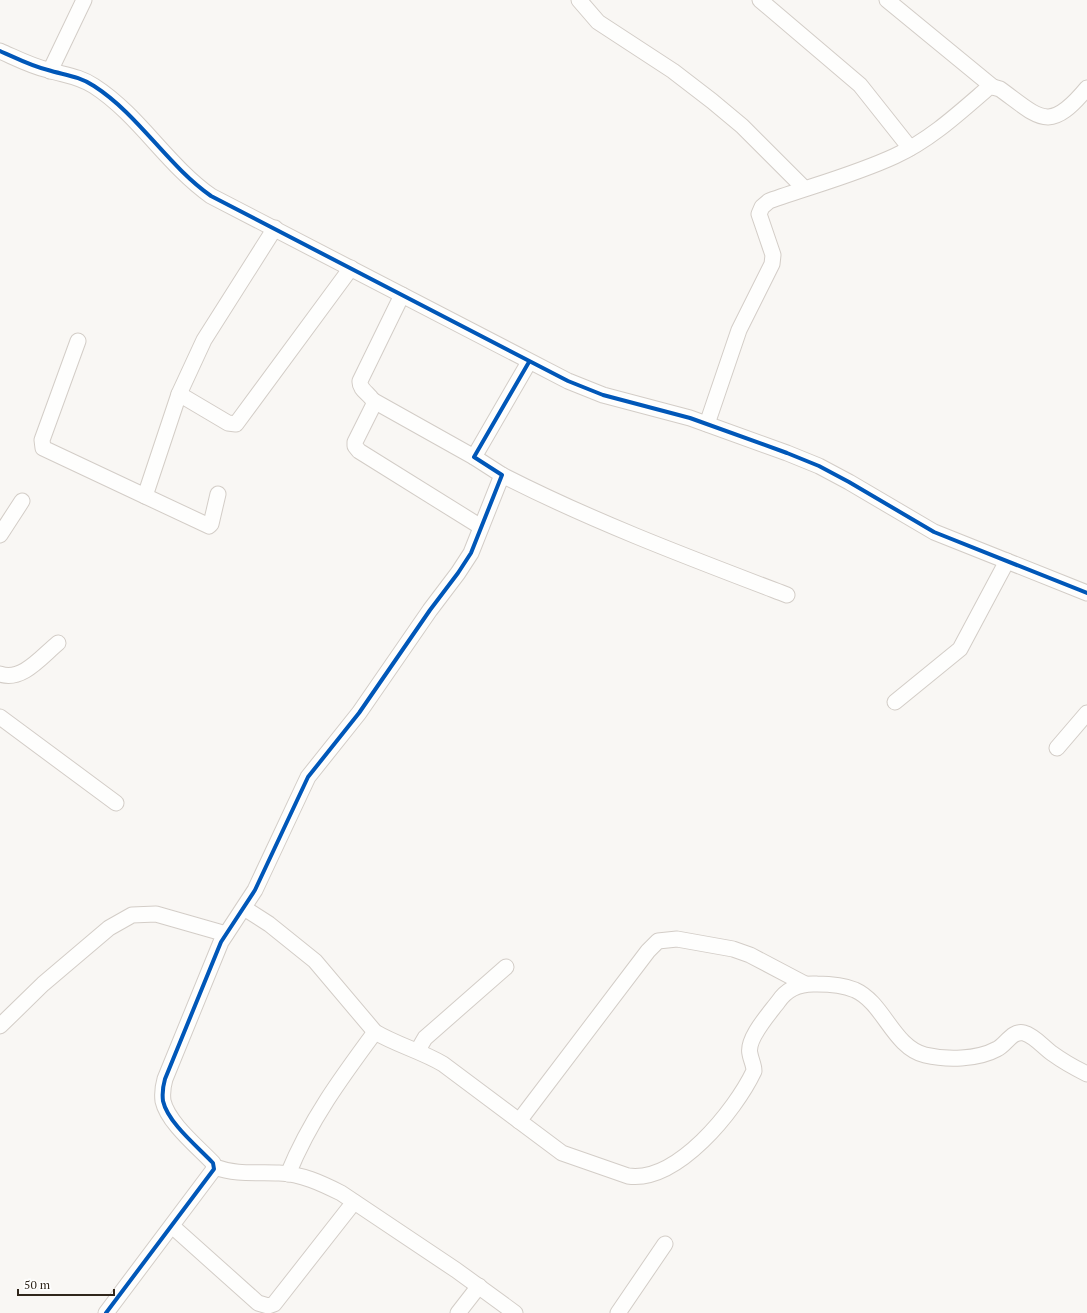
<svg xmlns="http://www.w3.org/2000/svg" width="1087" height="1313" font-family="'PT Serif',serif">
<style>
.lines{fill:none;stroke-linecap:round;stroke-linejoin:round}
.street-casing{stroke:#d3cdc7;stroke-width:17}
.street{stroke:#fefefd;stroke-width:15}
.cycleway-casing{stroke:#fff;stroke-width:6}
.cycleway{stroke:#0057b8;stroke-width:4}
</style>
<rect width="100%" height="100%" fill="#f9f7f4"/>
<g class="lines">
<g class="street-casing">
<g id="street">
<polyline points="579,0 598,22 673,71 712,101 742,126 804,188"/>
<polyline points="760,0 860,85 910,148"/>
<polyline points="887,0 993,87"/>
<path d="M0,51C16,58 31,66 48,70C64,75 79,76 94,86C139,115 167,165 211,196L568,381L603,395L690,418L787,453L819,466L849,482L934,532L1087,593"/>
<polyline points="50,71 84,0"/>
<path d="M402,295L360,381C359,391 373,395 374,404L355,442V446L359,451L481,527"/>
<polyline points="78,341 42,440 43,448 145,496 179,394 204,340 275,228"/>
<polyline points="179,394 228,423 236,424 351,268"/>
<polyline points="374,401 474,457"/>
<path d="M707,424L739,330L772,264L773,255L759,214L762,207L769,201C811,186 854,175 895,156C930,140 959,113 988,88L993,87L1000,89C1040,118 1049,134 1087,88"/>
<path d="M502,475C594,522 690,558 787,595"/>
<polyline points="145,496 209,526 211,524 218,494"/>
<polyline points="0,535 22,501"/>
<path d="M0,674C22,682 42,656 58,643"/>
<polyline points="895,702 960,649 1007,561"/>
<polyline points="0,717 116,803"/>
<polyline points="1057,748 1087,713"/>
<path d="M244,908L269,924L315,961L375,1032C397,1045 421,1051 443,1064L562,1153L628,1176C677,1183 735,1111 754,1071C754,1065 751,1060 750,1054C746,1039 769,1014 778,1002C787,988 800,983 817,984C830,984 843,985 855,990C884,1003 893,1047 925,1055C946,1060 977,1060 997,1049C1006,1045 1012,1030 1024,1033C1035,1036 1044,1048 1053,1054C1064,1062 1075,1068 1087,1074"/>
<polyline points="0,1026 43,984 109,928 132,915 156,914 226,934"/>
<polyline points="418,1050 425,1038 506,967"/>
<polyline points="519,1121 648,951 658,941 677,939 733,949 750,955 805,984"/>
<path d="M215,1167C236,1175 257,1172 279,1173C302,1174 321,1183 341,1193L456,1270L515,1313"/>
<path d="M288,1174C310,1120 341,1078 375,1032"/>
<polyline points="172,1226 258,1303 268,1306 274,1304 354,1202"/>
<path d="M106,1313L214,1169L213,1163C198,1147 168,1123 163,1101C162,1093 163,1086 165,1079L221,942L255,890L308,777L359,713L430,610L458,573L471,553L502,475L474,457L529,362"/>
<polyline points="458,1313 479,1286"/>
<polyline points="618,1313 665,1244"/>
</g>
</g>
<use href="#street" class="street"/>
<g class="cycleway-casing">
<g id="cycleway">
<path d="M0,51C16,58 31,66 48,70C64,75 79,76 94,86C139,115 167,165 211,196L568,381L603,395L690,418L787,453L819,466L849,482L934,532L1087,593"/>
<path d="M106,1313L214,1169L213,1163C198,1147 168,1123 163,1101C162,1093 163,1086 165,1079L221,942L255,890L308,777L359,713L430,610L458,573L471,553L502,475L474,457L529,362"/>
</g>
</g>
<use href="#cycleway" class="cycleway"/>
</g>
<path d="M18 1289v6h96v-6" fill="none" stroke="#30261b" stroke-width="2"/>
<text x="24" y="1289" font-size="12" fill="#30261b" stroke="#ffffff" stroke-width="3" paint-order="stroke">50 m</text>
</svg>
